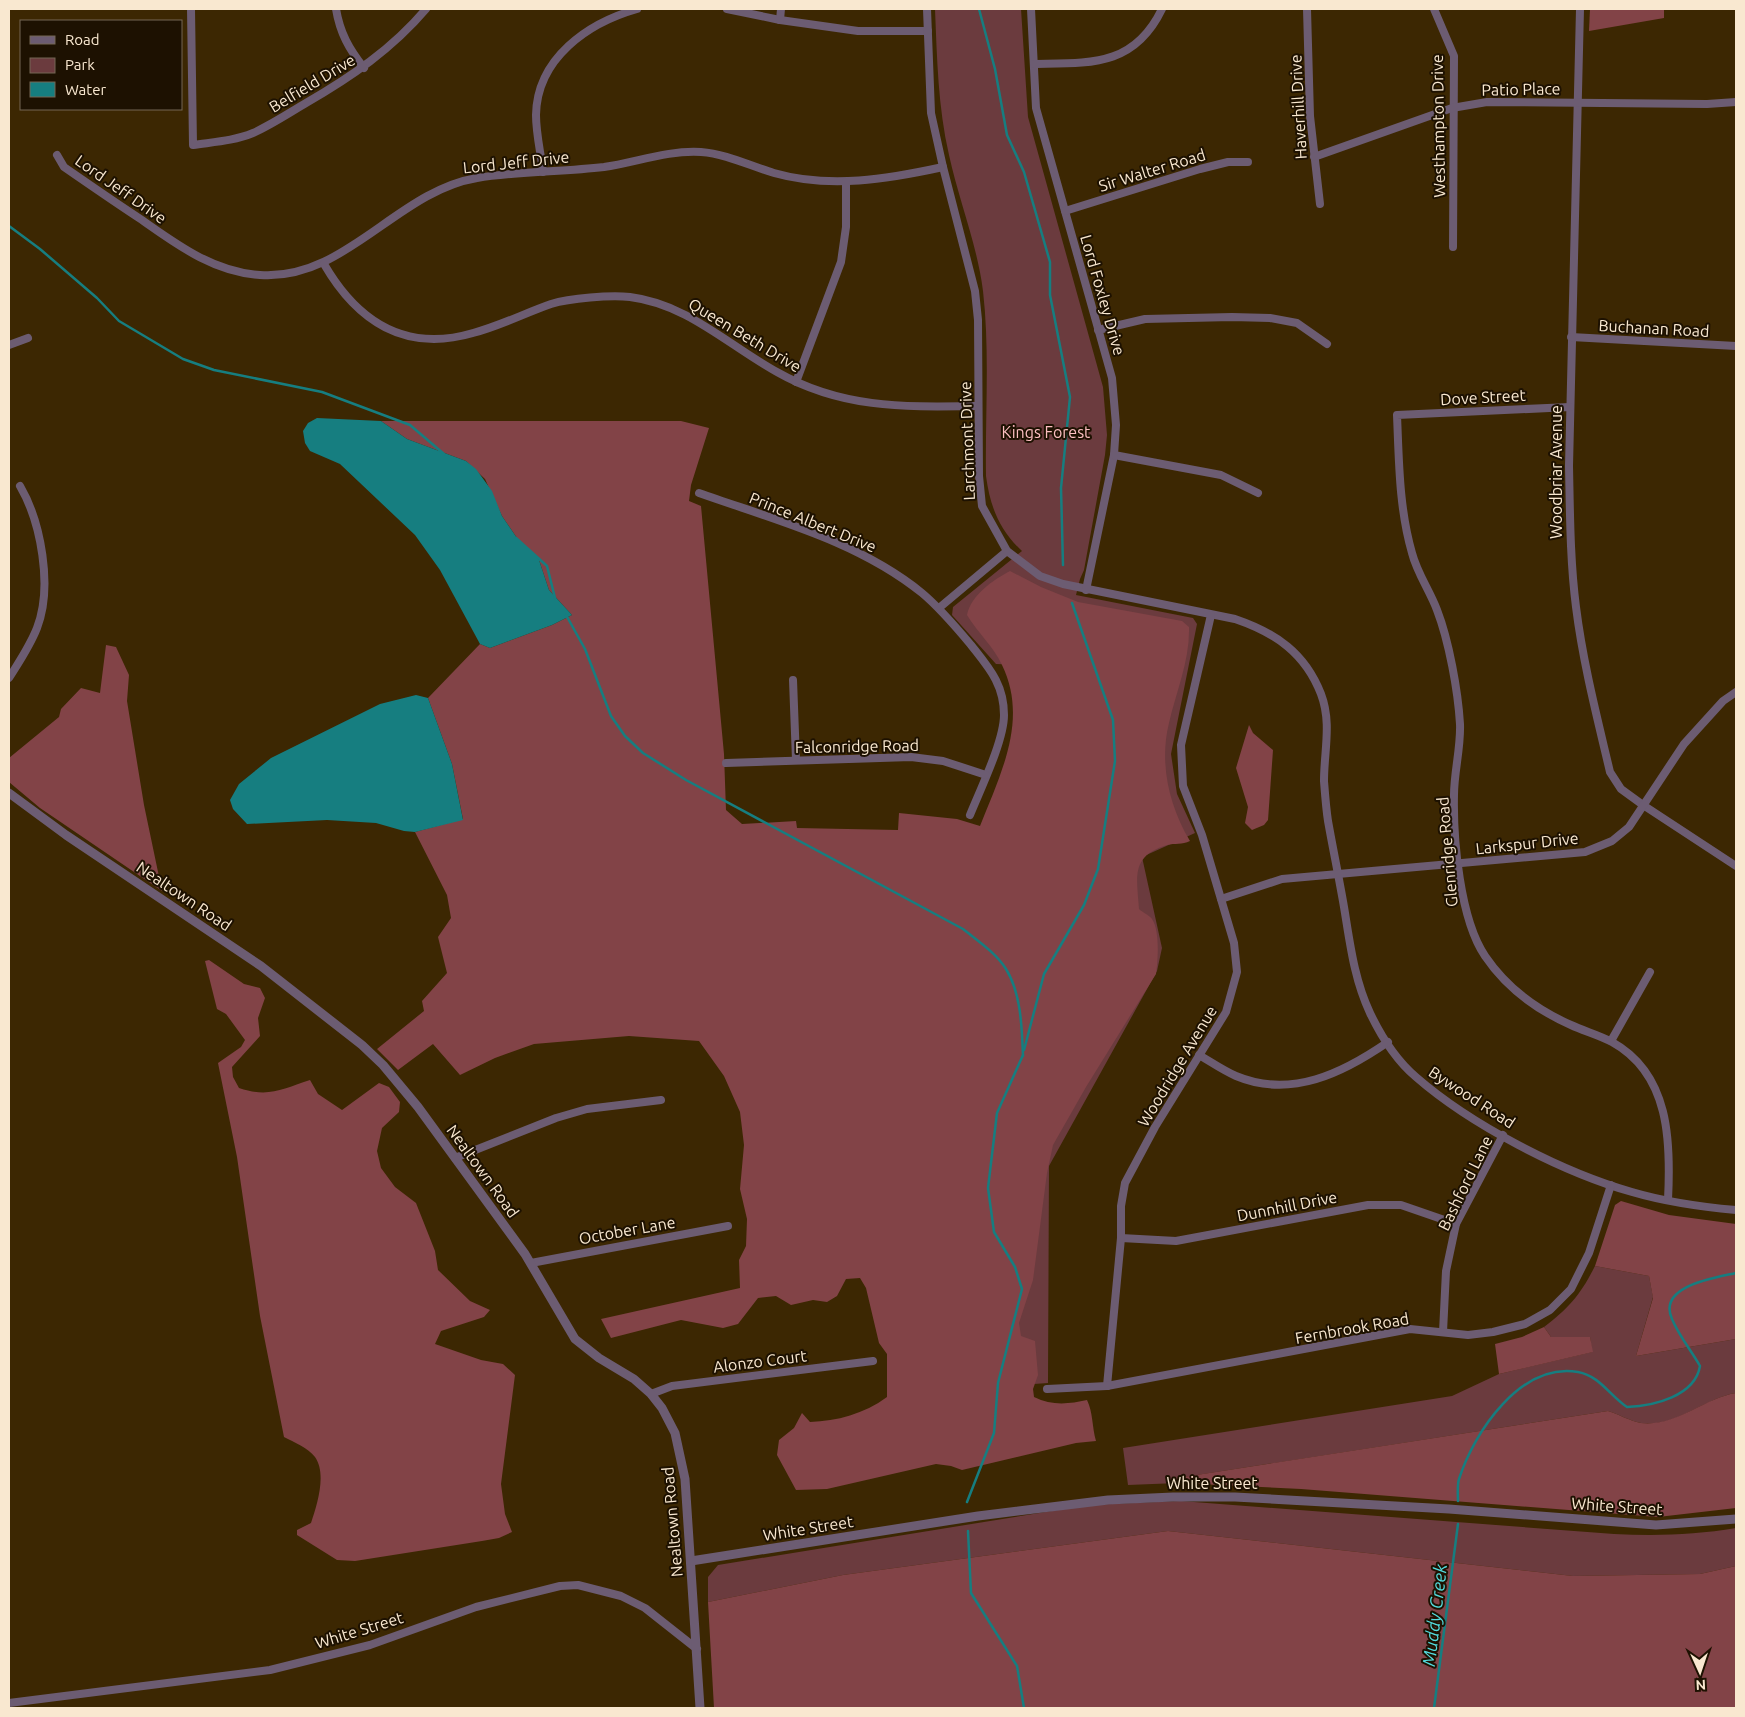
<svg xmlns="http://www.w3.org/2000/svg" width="1745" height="1717" font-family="Ubuntu,sans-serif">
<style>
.green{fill:#6b3b3e}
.forest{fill:#824347}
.water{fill:#167e80}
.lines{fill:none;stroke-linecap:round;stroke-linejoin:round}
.stream{stroke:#167e80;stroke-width:2.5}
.minor{stroke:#6c5c72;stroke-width:8}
.tertiary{stroke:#6c5c72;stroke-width:9}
.labels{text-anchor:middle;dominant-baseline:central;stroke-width:4;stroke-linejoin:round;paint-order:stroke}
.street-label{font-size:16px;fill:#f9e8d0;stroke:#1d1101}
.park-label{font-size:16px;fill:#fcbfc1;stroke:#1d1101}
.water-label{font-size:18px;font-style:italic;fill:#53dcde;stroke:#1d1101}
</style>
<rect width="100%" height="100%" fill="#3c2702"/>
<g class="green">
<path d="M935,9H1021L1028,117L1103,387L1107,435L1105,455L1084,570L1080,579L1076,595L1193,618L1197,624L1171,754L1177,794L1195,833L1142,857L1162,948L1157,971L1049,1166L1048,1383L1020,1385L997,1113L1094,667L996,664L952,615L953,607L1022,551C999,530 990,506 986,476C985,415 990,352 983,291C977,244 959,201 949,155C938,107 937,58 935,9Z"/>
<path d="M1595,1266L1649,1276L1653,1297L1636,1356L1736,1339V1393C1704,1398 1676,1428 1641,1423C1630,1421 1618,1414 1608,1411L1178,1478V1483L1128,1485L1123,1448L1452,1396L1499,1374L1592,1352L1590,1337H1551L1544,1327C1569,1308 1581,1294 1595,1266Z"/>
<path d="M1181,1501L1614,1534C1656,1536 1695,1535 1736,1528V1566L1700,1574L1573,1576L1168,1531L843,1575L708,1602V1577L718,1565L1089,1505Z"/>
</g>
<g class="forest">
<polygon points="1590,9 1664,9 1664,18 1589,31"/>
<path d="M381,421H681L709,428L691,485L689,501L701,506L724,754L726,810L742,824L796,821L797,828L898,830L899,813L957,819L980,826C1000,775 1029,720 1002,665C994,647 977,632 967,615C971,595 993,580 1010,571L1041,587L1078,602L1182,621L1189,627C1190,660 1176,692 1169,723C1159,763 1169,806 1190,841C1182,845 1175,843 1167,845C1130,856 1137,878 1139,909C1142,912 1149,915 1152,919C1160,931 1158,960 1156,974L1086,1087L1053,1145L1047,1173L1033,1280L1019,1323L1021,1336L1035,1341L1038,1375L1033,1389L1034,1397C1052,1406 1069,1404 1087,1400C1093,1412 1092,1427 1096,1441L1076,1443L962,1470L951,1466L936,1464L827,1489L796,1490L777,1455L779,1440L794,1428L802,1413L810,1422C837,1421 864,1414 887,1397V1354L879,1343L866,1288L860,1278L846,1279L837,1296L827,1302L813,1300L791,1305L776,1296L758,1298L738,1324L723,1328L681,1320L611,1338L601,1319L740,1288L739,1260L746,1246L747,1219L740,1189L744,1145L740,1112L724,1076L699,1041L629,1036L534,1044L495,1058L460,1075L433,1044L398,1070L377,1049L424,1011L422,1001L447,973L438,937L451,918L447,895L415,832L463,819L452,764L428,698L480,644L490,648L552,625L572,615L549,590L539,560L517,538L502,516L485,479L466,461L407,439Z"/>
<polygon points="106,645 116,647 129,675 127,701 144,805 162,891 40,808 9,782 9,758 59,717 61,709 81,688 100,693"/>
<polygon points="1249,725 1253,733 1273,750 1268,820 1264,825 1252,830 1245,823 1248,807 1236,768"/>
<path d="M209,960L244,984L260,988L265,998L258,1018L260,1036L232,1067L233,1077L239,1088C269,1098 282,1089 310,1080L318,1094L342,1110L379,1083L389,1087L400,1102L399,1112L382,1128L377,1151L381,1168L395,1187L416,1203L435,1251L438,1270L470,1301L490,1310L484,1317L441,1331L435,1344L481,1360L503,1364L515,1375L501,1484L505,1514L512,1532L499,1538L482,1541L355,1561L337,1560L297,1535V1530L311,1523C317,1505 327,1474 315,1457C308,1448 294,1442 284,1437L260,1316L237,1157L218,1063L241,1047L245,1040L226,1014L217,1009L205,961Z"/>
<polygon points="1621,1201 1669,1215 1736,1224 1736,1339 1636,1356 1653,1298 1649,1276 1595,1266 1615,1205"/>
<polygon points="1544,1327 1551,1337 1590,1337 1593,1352 1499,1374 1495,1344 1522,1337"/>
<path d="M1736,1393V1508L1658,1517L1301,1489L1178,1483L1177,1478L1608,1411C1618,1414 1630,1421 1641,1423C1676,1427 1704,1398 1736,1393Z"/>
<polygon points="1168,1531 1573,1576 1700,1574 1736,1566 1736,1708 714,1708 708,1602 843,1575"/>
</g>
<g class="water">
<polygon points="317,418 381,421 407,439 466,461 476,469 492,491 502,516 517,538 539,560 549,590 572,615 552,625 490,648 480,644 440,570 415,535 340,464 310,451 305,443 303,431 308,423"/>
<polygon points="416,695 428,698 452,764 463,820 415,832 404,831 376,823 327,820 247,824 233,809 230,800 239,784 271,758 380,704"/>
</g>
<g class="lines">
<g class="stream">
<polyline points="979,9 995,69 1007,135 1024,172 1050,262 1050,295 1070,397 1061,488 1063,565"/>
<polyline points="9,226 40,249 97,298 119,321 183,359 214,370 322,392 410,425 444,454"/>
<polyline points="516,538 547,566 555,598"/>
<path d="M566,615L585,649L611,716L625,736L643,753L686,780L963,929C978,941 996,953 1006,969C1021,993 1022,1028 1023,1056"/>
<polyline points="1024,1050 1044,974 1084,905 1098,869 1115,761 1113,720 1072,603"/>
<path d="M1458,1501C1458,1494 1457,1485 1459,1479C1474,1432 1521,1362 1578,1372C1600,1376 1610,1396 1627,1407C1654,1406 1695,1396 1700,1366C1691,1350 1679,1336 1672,1319C1657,1286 1714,1278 1736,1273"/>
<polyline points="967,1502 994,1433 998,1383 1022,1289 1015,1267 994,1232 988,1188 997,1113 1023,1055"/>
<polyline points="968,1531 971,1593 1017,1666 1024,1708"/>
<polyline points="1434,1708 1458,1524"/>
</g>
<g class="minor">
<path d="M191,9L193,145C213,142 234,141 253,133C271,125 289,113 306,103C351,77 392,49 426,9"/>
<path d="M336,9C340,33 349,49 364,68"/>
<polyline points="727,9 780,20 858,31 928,31"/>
<path d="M927,9L931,113L943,167L975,291L978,320L979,476L982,506L1007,551L1040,576L1063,584L1235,619C1276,633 1305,653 1321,694C1332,723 1324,751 1324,781C1325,794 1326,808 1328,821C1333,849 1339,878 1344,907C1350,943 1354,979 1370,1013C1381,1036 1397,1061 1416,1077C1471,1125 1562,1172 1632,1192C1666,1202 1702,1207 1736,1210"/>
<polyline points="1031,9 1036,108 1112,378 1116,425 1114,455 1086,590"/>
<polyline points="1307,9 1310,116 1320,204"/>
<polyline points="1434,9 1454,56 1453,247"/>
<path d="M1580,9L1569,466C1570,513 1570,560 1576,607C1583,663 1597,717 1610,772L1621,789L1643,805L1736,866"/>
<polyline points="780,20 781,9"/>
<path d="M1034,64C1090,63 1134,67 1162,9"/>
<path d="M57,155L64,167C90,185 116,203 142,220C179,246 214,272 260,275C345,281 397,191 477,178C518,171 562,172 604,167C637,162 668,150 701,152C727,154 750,166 774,173C830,189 888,179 943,167"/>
<polyline points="1314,157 1452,108 1487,102 1707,104 1736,102"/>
<path d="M543,172C541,154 536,134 536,115C537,58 588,23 637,9"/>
<polyline points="1065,211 1200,169 1228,162 1248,162"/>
<path d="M324,264C357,321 405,353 473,333C500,326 525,313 551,304C570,298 610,295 630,297C687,304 728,345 777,372C842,409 905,407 978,406"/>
<polyline points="1098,330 1145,319 1232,317 1270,318 1297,323 1327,344"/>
<polyline points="1571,337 1736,346"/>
<polyline points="9,345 28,338"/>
<polyline points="796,382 841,262 846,227 846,182"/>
<path d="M1570,407L1397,415C1399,461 1399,508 1412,553C1417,573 1430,591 1437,610C1449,641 1458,691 1460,724C1461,747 1454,772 1454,795C1453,840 1460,919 1485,956C1506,987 1537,1010 1571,1025C1584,1031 1599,1035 1612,1042C1670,1074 1671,1142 1668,1200"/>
<polyline points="1114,455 1221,475 1258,493"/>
<path d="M699,493C775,520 858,541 922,593C940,608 956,627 971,645C989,668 1004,684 1004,715C1004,741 980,790 970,815"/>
<polyline points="939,608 1007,551"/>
<path d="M9,678C19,662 30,646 37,628C53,587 41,522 20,486"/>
<polyline points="793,680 796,760"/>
<polyline points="726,763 911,757 943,761 986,775"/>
<polyline points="1221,899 1282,879 1585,852 1612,841 1629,827 1684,744 1723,701 1736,692"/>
<polyline points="1611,1041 1650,972"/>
<path d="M1199,1055C1211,1062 1224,1071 1236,1076C1291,1099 1343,1073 1388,1042"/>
<polyline points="455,1158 556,1118 587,1109 661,1100"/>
<polyline points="1121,1238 1176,1241 1368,1205 1401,1205 1456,1224"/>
<polyline points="531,1263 728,1226"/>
<polyline points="1443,1332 1446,1271 1456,1224 1503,1135"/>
<polyline points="1107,1386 1121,1238 1121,1206 1125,1183 1155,1127 1226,1012 1237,972 1234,943 1221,899 1202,835 1183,786 1181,745 1211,615"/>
<polyline points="1047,1389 1107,1386 1410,1329 1468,1335 1493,1332 1525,1324 1550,1310 1571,1289 1589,1253 1611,1185"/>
<polyline points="651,1394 672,1386 873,1361"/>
<polyline points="9,1703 270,1670 370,1645 476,1607 560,1586 578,1585 621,1596 645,1608 697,1649"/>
</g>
<g class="tertiary">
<polyline points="9,793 66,835 261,966 362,1045 383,1065 418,1107 525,1254 575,1339 599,1358 634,1379 651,1394 662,1408 675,1433 685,1479 700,1708"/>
<polyline points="691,1561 978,1516 1108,1500 1173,1497 1235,1497 1449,1509 1656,1525 1736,1519"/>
</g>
</g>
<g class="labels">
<g class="street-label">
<text transform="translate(312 83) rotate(-31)">Belfield Drive</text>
<text transform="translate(1521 89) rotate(-1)">Patio Place</text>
<text transform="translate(1298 107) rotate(-93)">Haverhill Drive</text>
<text transform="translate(1438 126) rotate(-91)">Westhampton Drive</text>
<text transform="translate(516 162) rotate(-6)">Lord Jeff Drive</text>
<text transform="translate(1152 170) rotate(-17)">Sir Walter Road</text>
<text transform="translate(121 189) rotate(35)">Lord Jeff Drive</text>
<text transform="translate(1103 295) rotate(74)">Lord Foxley Drive</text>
<text transform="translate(1654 328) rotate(3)">Buchanan Road</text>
<text transform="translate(745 335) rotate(31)">Queen Beth Drive</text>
<text transform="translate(1483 397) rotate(-3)">Dove Street</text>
<text transform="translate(967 441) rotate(-92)">Larchmont Drive</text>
<text transform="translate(1556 472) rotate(-90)">Woodbriar Avenue</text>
<text transform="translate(813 522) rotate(22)">Prince Albert Drive</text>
<text transform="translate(857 746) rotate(-1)">Falconridge Road</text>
<text transform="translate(1527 843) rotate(-6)">Larkspur Drive</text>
<text transform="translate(1447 852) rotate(-95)">Glenridge Road</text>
<text transform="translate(184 896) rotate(34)">Nealtown Road</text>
<text transform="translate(1177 1066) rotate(-59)">Woodridge Avenue</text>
<text transform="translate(1472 1097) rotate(33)">Bywood Road</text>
<text transform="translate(483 1171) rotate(54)">Nealtown Road</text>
<text transform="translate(1465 1183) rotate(-64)">Bashford Lane</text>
<text transform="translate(1287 1206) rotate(-11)">Dunnhill Drive</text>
<text transform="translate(627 1230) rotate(-10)">October Lane</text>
<text transform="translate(1352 1328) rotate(-10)">Fernbrook Road</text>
<text transform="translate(760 1361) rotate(-7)">Alonzo Court</text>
<text x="1212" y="1483">White Street</text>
<text transform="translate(1617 1506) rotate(4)">White Street</text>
<text transform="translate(672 1522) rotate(-95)">Nealtown Road</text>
<text transform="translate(808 1528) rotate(-9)">White Street</text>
<text transform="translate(359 1630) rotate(-17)">White Street</text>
</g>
<g class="park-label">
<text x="1046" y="432">Kings Forest</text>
</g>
<g class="water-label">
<text transform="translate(1434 1615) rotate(-83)">Muddy Creek</text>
</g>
</g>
<rect width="1745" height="1717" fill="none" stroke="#f9e8d0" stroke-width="20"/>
<rect x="20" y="20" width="162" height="90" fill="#1d1101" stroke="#756754"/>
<rect x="30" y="36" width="25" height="8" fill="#6c5c72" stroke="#756754"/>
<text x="65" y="45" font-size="15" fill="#f9e8d0">Road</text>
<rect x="30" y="58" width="25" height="15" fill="#6b3b3e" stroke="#756754"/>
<text x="65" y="70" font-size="15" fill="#f9e8d0">Park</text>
<rect x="30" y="82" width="25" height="15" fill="#167e80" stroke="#756754"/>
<text x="65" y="95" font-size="15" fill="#f9e8d0">Water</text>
<g transform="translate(1700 1672) rotate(177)" stroke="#1d1101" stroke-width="4" paint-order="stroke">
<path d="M0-4L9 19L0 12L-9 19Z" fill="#f9e8d0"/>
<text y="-8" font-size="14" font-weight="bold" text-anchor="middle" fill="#f9e8d0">N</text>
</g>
</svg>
